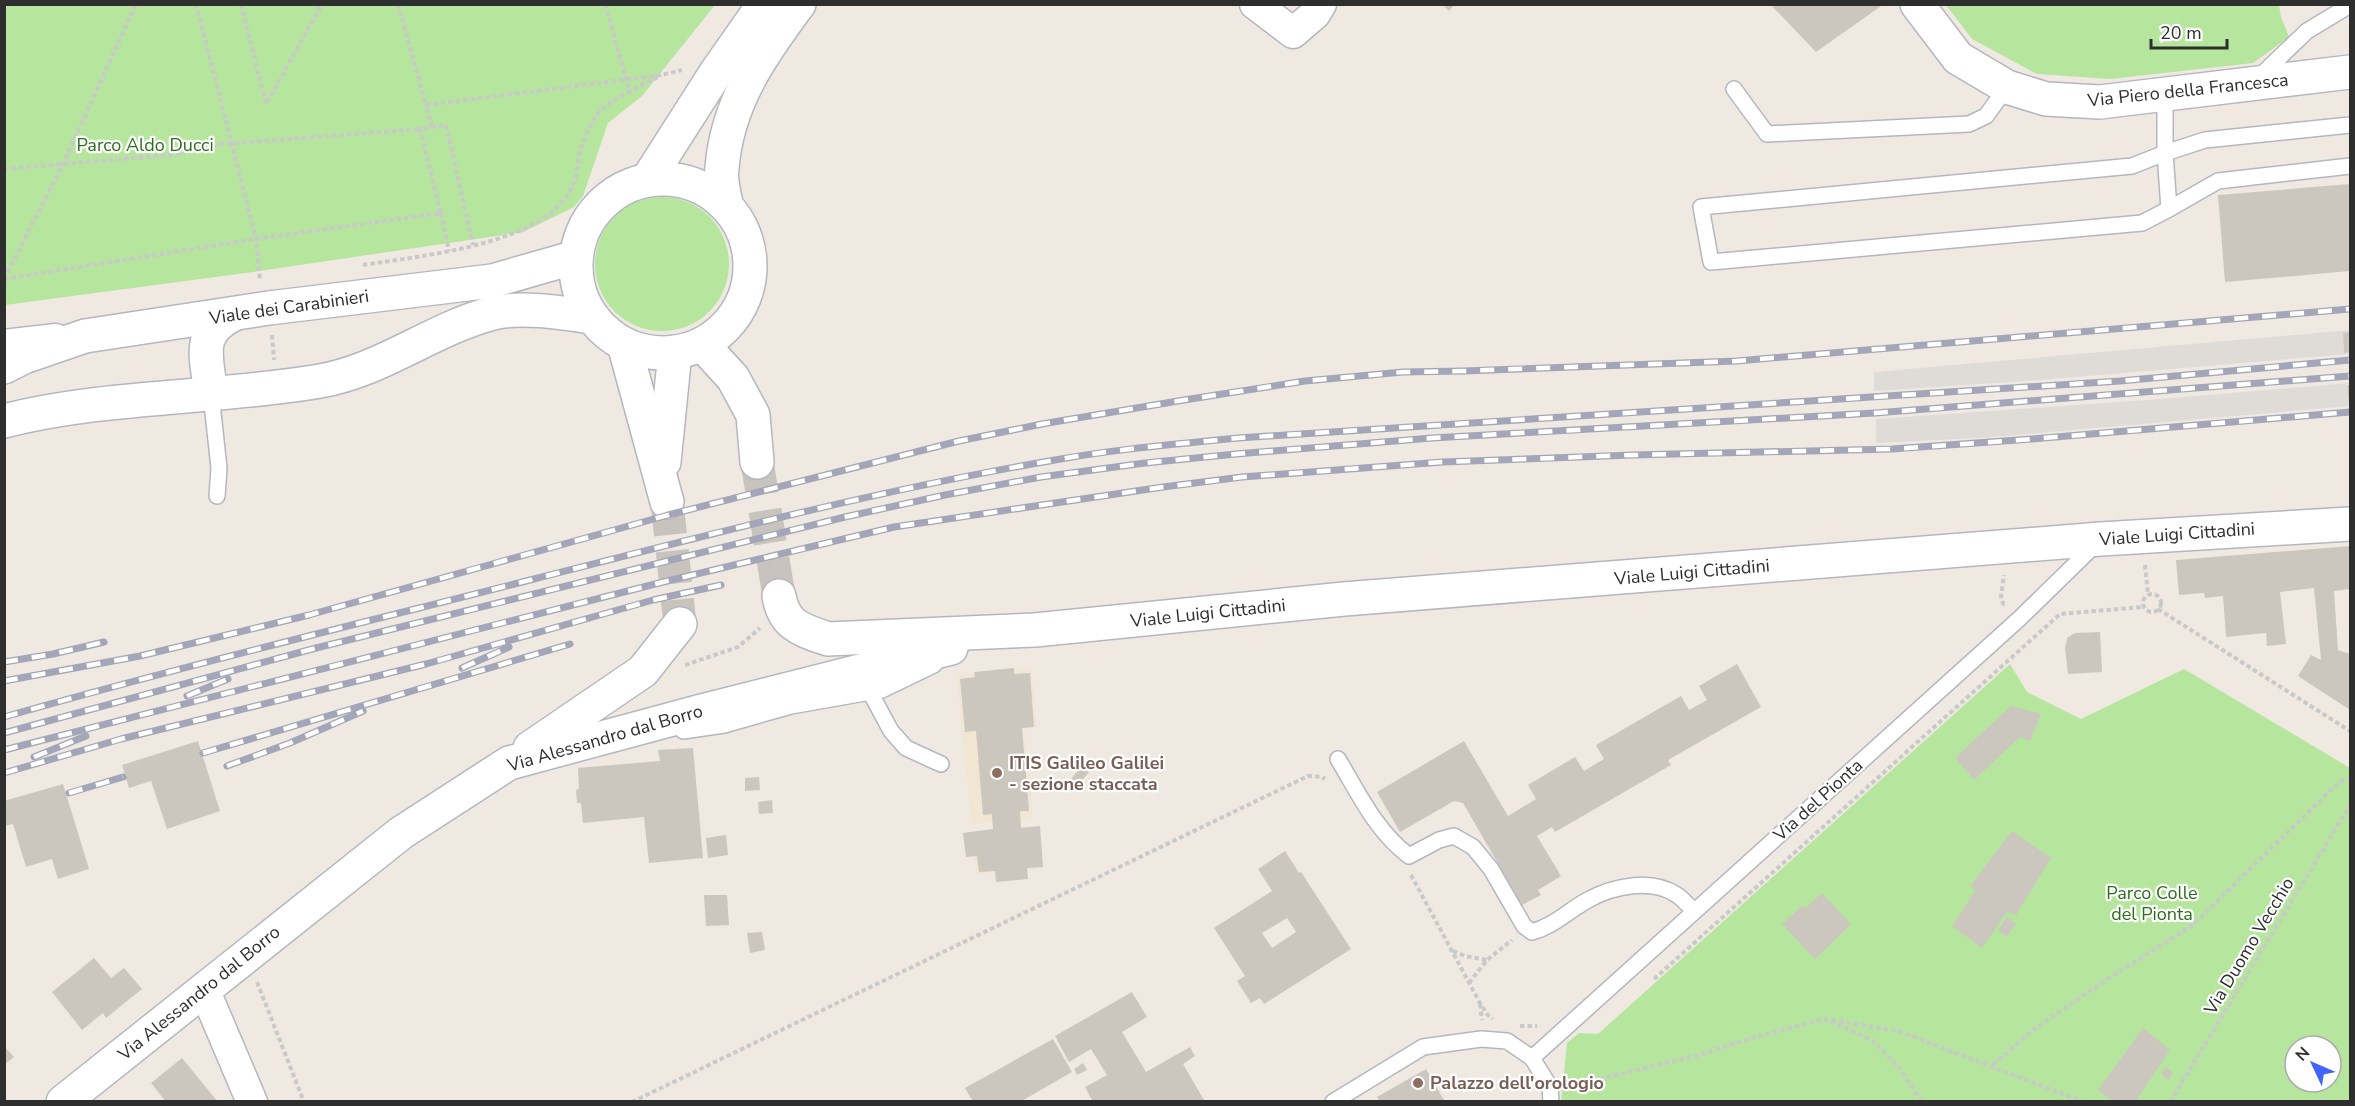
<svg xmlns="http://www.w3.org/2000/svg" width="2355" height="1106" font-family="'Nunito Sans',sans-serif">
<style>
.education{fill:#f0e6d1}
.green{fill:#b6e59e;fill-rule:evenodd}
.plaza{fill:#dfdcd8}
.building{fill:#cbc7bf;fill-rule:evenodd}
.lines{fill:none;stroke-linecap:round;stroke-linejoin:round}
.secondary-tunnel{stroke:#c8c4bd;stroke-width:33;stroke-dasharray:33 16;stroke-linecap:butt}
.service-casing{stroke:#b4b7c1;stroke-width:18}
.minor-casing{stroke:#b4b7c1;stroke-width:33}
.secondary-casing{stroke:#b4b7c1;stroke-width:36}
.path{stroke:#c9c9c9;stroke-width:4;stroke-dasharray:4.5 3;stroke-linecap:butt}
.service{stroke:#fff;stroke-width:15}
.minor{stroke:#fff;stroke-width:30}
.secondary{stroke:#fff;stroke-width:33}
.rail-casing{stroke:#a3a6b8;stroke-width:7}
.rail{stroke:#fff;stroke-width:4.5;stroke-dasharray:14;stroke-linecap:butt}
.education-dot{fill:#8d6e63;stroke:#fff;stroke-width:2}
.labels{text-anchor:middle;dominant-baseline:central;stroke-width:4.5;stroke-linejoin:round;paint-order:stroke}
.street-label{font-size:18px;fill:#2e2e2e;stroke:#fff}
.park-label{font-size:18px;fill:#2c6e1b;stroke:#fff}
.education-label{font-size:18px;font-weight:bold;fill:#785e54;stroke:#fff;text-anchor:start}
</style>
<rect width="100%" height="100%" fill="#efe9e1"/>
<polygon class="education" points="1031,668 1037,727 1024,729 1033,818 1019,820 1019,827 1038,825 1042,868 976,874 972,832 993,830 992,822 971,824 957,675"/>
<g class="green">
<polygon points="4,5 5,4 715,5 642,96 608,123 583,196 574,207 523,232 253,272 5,305"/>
<polygon points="1946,5 2279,5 2281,17 2289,37 2253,63 2110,79 2037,74 1972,39"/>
<circle cx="662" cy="264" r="67"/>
<path d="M2010,664L2027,692L2081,719L2184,669L2350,768V1101L1561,1102L1567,1043L1579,1033L1598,1034ZM2295,1046H2331V1082H2295Z"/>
</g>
<g class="plaza">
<polygon points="2350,330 2350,332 2343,333 2344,353 2350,352 2350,354 2040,380 1874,391 1874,372"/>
<polygon points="2350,383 2347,385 2350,406 1981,438 1876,443 1876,419 2148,400"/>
</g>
<g class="building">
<polygon points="1442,4 1455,4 1449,11"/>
<polygon points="1770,4 1884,4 1816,52"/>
<polygon points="2350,184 2350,271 2225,282 2218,195"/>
<polygon points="2350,332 2350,352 2344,353 2343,333"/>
<polygon points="2347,385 2350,385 2350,404 2349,404"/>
<polygon points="2350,546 2350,589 2334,591 2338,650 2350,654 2350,710 2298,676 2311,655 2321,660 2314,588 2280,592 2286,644 2267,646 2266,633 2226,637 2223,596 2205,598 2204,593 2179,595 2176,560"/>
<polygon points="2100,632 2102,672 2068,674 2065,648 2067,638 2075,633"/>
<polygon points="1737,664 1761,707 1668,760 1671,765 1555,832 1552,827 1537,836 1561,876 1538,890 1541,895 1522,905 1463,803 1454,801 1400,832 1377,792 1464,741 1508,816 1536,799 1528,785 1575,757 1584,771 1604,759 1596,745 1681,696 1689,710 1707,700 1699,686"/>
<polygon points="1014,668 1014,674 1030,673 1034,727 1022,728 1029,811 1020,811 1021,828 1040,826 1043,867 1027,868 1028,879 996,882 995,871 979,872 977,856 966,857 963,833 993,829 992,814 983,815 976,731 965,732 960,679 975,677 974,672"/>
<polygon points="2011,706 2041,714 2030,741 2020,737 1974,780 1955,758"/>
<polygon points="198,741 220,811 167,829 151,781 129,788 122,765"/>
<polygon points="693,748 703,858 649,863 644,817 583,823 581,803 577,803 576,790 579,789 578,768 660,761 658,750"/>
<polygon points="1082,766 1089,772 1077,786 1070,780"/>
<polygon points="759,777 760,790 745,791 745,778"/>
<polygon points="63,784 89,869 58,879 52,859 26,867 13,824 4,826 4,801"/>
<polygon points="772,800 773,813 759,814 758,802"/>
<polygon points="2012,831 2051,858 2016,915 2007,912 1982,948 1952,926 1975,891 1971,885"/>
<polygon points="726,835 728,855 708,858 706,838"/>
<path d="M1285,851L1299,873L1301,872L1351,949L1264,1004L1260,998L1251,1003L1237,981L1245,976L1214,928L1272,891L1258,869ZM1287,918L1296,932L1272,948L1262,933Z"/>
<polygon points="1822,893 1851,924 1815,959 1782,924 1803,905 1806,908"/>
<polygon points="704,895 727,895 729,925 706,926"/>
<polygon points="2007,917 2016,924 2007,937 1998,930"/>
<polygon points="762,932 765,950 750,953 747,933"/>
<polygon points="94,958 111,978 124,968 142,989 106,1018 103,1013 82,1030 52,992"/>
<polygon points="1132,992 1147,1017 1122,1032 1146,1072 1190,1047 1195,1056 1183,1064 1205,1102 1093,1102 1085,1087 1107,1075 1091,1049 1069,1062 1055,1036"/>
<polygon points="2143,1028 2170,1050 2135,1102 2113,1102 2098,1090"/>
<polygon points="1053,1039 1072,1072 1020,1102 973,1102 965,1088"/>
<polygon points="4,1046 14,1057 4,1065"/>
<polygon points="182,1058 218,1102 166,1102 151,1083"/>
<polygon points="1083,1063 1087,1070 1077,1075 1074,1069"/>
<polygon points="2166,1067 2173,1073 2168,1080 2161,1074"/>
<polygon points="1426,1069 1445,1102 1380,1102 1377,1097"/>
</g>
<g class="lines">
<g class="secondary-tunnel">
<polyline points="757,462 779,596"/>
<polyline points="667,502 680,624"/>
</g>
<g class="service-casing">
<g id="service">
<polyline points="2257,79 2307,31 2350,5"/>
<polyline points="1734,89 1767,134 1969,124 1986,116 2007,87"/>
<polyline points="2165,96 2165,153 2132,166 1701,207 1711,262 2142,223 2169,209"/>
<polyline points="2350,125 2205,140 2165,153 2169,209 2218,181 2350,166"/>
<polyline points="211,394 219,468 217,496"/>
<polyline points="870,692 891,731 906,748 941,764"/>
<polyline points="683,731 724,725 791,706 882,690 934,665"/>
<path d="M1338,759C1359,794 1376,831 1409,856L1439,840L1454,836L1473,847L1491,869L1524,926L1532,932C1554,926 1569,910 1588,900C1613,886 1651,878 1677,895C1683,899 1688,906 1694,910"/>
<polyline points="1532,1058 1550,1087 1551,1102"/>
<polyline points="1333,1102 1423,1047 1481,1039 1507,1041 1532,1058 2019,619 2097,543"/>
</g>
</g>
<g class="minor-casing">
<g id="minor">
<polyline points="1255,4 1293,33 1315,14 1321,4"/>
<polyline points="4,345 56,339"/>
<polyline points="204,989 252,1102"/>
</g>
</g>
<g class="secondary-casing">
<g id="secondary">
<polyline points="1917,4 1958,58 2007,87 2046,99 2100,102 2350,72"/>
<circle cx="663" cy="266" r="87"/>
<polyline points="648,179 717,71 764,4"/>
<path d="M726,204C724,193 720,179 722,168C727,103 761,55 799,4"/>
<polyline points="624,344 667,502"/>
<polyline points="702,344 733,378 753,415 757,462"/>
<polyline points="4,367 24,357 85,336 269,308 492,281 576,257"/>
<path d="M211,394C207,357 195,333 234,314"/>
<path d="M4,421C108,395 215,399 320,381C383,370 432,329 493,313C520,306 564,313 592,317"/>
<polyline points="664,462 675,352"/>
<path d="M779,596C784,626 802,630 828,639L1035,630L1344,599L2101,539L2350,524"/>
<polyline points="530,748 643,671 680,624"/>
<polyline points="63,1102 401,833 509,763 702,711 951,648"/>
</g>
</g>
<g class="path">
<polyline points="196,4 256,239 260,281"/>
<polyline points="241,4 266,104 322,4"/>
<polyline points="398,4 426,105"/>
<polyline points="605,4 630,93"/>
<polyline points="432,127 426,105 661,75 682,70"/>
<polyline points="4,169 171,155 223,144 420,129"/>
<polyline points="441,213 449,251"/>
<path d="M363,265C419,256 544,245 571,189C578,177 577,162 581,149C585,137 592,118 602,109C618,95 642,86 661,75"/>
<polyline points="4,279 249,240 441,213 420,129 446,125 473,245"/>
<polyline points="4,279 63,164 136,4"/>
<polyline points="272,335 274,360"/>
<polyline points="2145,565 2148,594"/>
<circle cx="2152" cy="603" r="9"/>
<polyline points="2002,605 2003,604 2001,596 2004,575"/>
<polyline points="2158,609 2350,731"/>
<polyline points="685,665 738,647 760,628"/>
<polyline points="1411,875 1480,1003 1488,1015 1493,1019"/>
<polyline points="1453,951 1465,956 1487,960"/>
<polyline points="1654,979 2060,614 2143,607"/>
<polyline points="257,982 304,1102"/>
<polyline points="1469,983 1487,960 1512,940"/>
<polyline points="1480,1004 1482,1020"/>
<polyline points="1832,1020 1898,1031 2084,1102"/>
<polyline points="1520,1026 1537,1026"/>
<polyline points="1993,1065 2033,1030 2106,980 2192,926 2339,782 2350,779"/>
<polyline points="1570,1086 1699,1055 1745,1040 1825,1019 1872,1040 1900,1069 1922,1102"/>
<polyline points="632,1102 1308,776 1322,777 1325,779"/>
<polyline points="2170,1102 2350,805"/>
</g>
<use href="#service" class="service"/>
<use href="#minor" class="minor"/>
<use href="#secondary" class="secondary"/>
<g class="rail-casing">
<g id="rail">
<polyline points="4,662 53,654 104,642"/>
<polyline points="462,668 509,647"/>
<polyline points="4,681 140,656 309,615 668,515 959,441 1042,424 1184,400 1305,381 1403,372 1463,371 1737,361 2350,309"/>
<polyline points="187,696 228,679"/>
<path d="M4,717C180,667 357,624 534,579C707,535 879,490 1055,460C1116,449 1177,444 1238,438L2120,381L2350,360"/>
<polyline points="4,733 316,648 845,517 945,495 1041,477 1145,463 1236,454 1432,438 1875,413 2350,376"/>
<polyline points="4,750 663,582 894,527 1163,487 1242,477 1443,462 1633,455 1892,449 2032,439 2350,412"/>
<polyline points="203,753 570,644"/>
<polyline points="34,757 86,736"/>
<polyline points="227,766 290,743 363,711"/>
<polyline points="4,773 121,739 426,664 653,600 721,585"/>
<polyline points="69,793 123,777"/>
</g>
</g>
<use href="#rail" class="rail"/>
</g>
<g class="education-dot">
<circle cx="997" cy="773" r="6"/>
<circle cx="1418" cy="1083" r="6"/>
</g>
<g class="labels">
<g class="street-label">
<text transform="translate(2188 90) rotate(-6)">Via Piero della Francesca</text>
<text transform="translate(289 307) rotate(-8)">Viale dei Carabinieri</text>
<text transform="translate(2177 534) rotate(-4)">Viale Luigi Cittadini</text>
<text transform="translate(1692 572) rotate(-5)">Viale Luigi Cittadini</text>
<text transform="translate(1208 613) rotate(-6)">Viale Luigi Cittadini</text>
<text transform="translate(605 738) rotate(-16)">Via Alessandro dal Borro</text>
<text transform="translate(1818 800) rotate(-42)">Via del Pionta</text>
<text transform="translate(2249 946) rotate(-59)">Via Duomo Vecchio</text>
<text transform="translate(199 993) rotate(-39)">Via Alessandro dal Borro</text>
</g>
<g class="park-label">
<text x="145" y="145">Parco Aldo Ducci</text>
<text x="2152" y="893">Parco Colle<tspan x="2152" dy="21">del Pionta</tspan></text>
</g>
<g class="education-label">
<text x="1009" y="763">ITIS Galileo Galilei<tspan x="1009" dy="21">- sezione staccata</tspan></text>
<text x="1430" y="1083">Palazzo dell'orologio</text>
</g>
</g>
<rect width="2355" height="1106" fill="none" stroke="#2e2e2e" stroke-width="12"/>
<g transform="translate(2313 1064) rotate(314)"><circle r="28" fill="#ffffff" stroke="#ababab" stroke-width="1.5"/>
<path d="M0-4.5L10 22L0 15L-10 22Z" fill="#4264fb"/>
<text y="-9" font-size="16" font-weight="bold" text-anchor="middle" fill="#2e2e2e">N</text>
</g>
<path d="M2151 39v9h76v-9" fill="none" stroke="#2e2e2e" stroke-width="3"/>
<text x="2160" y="39" font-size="18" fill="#2e2e2e" stroke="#ffffff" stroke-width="4.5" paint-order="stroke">20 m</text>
</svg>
